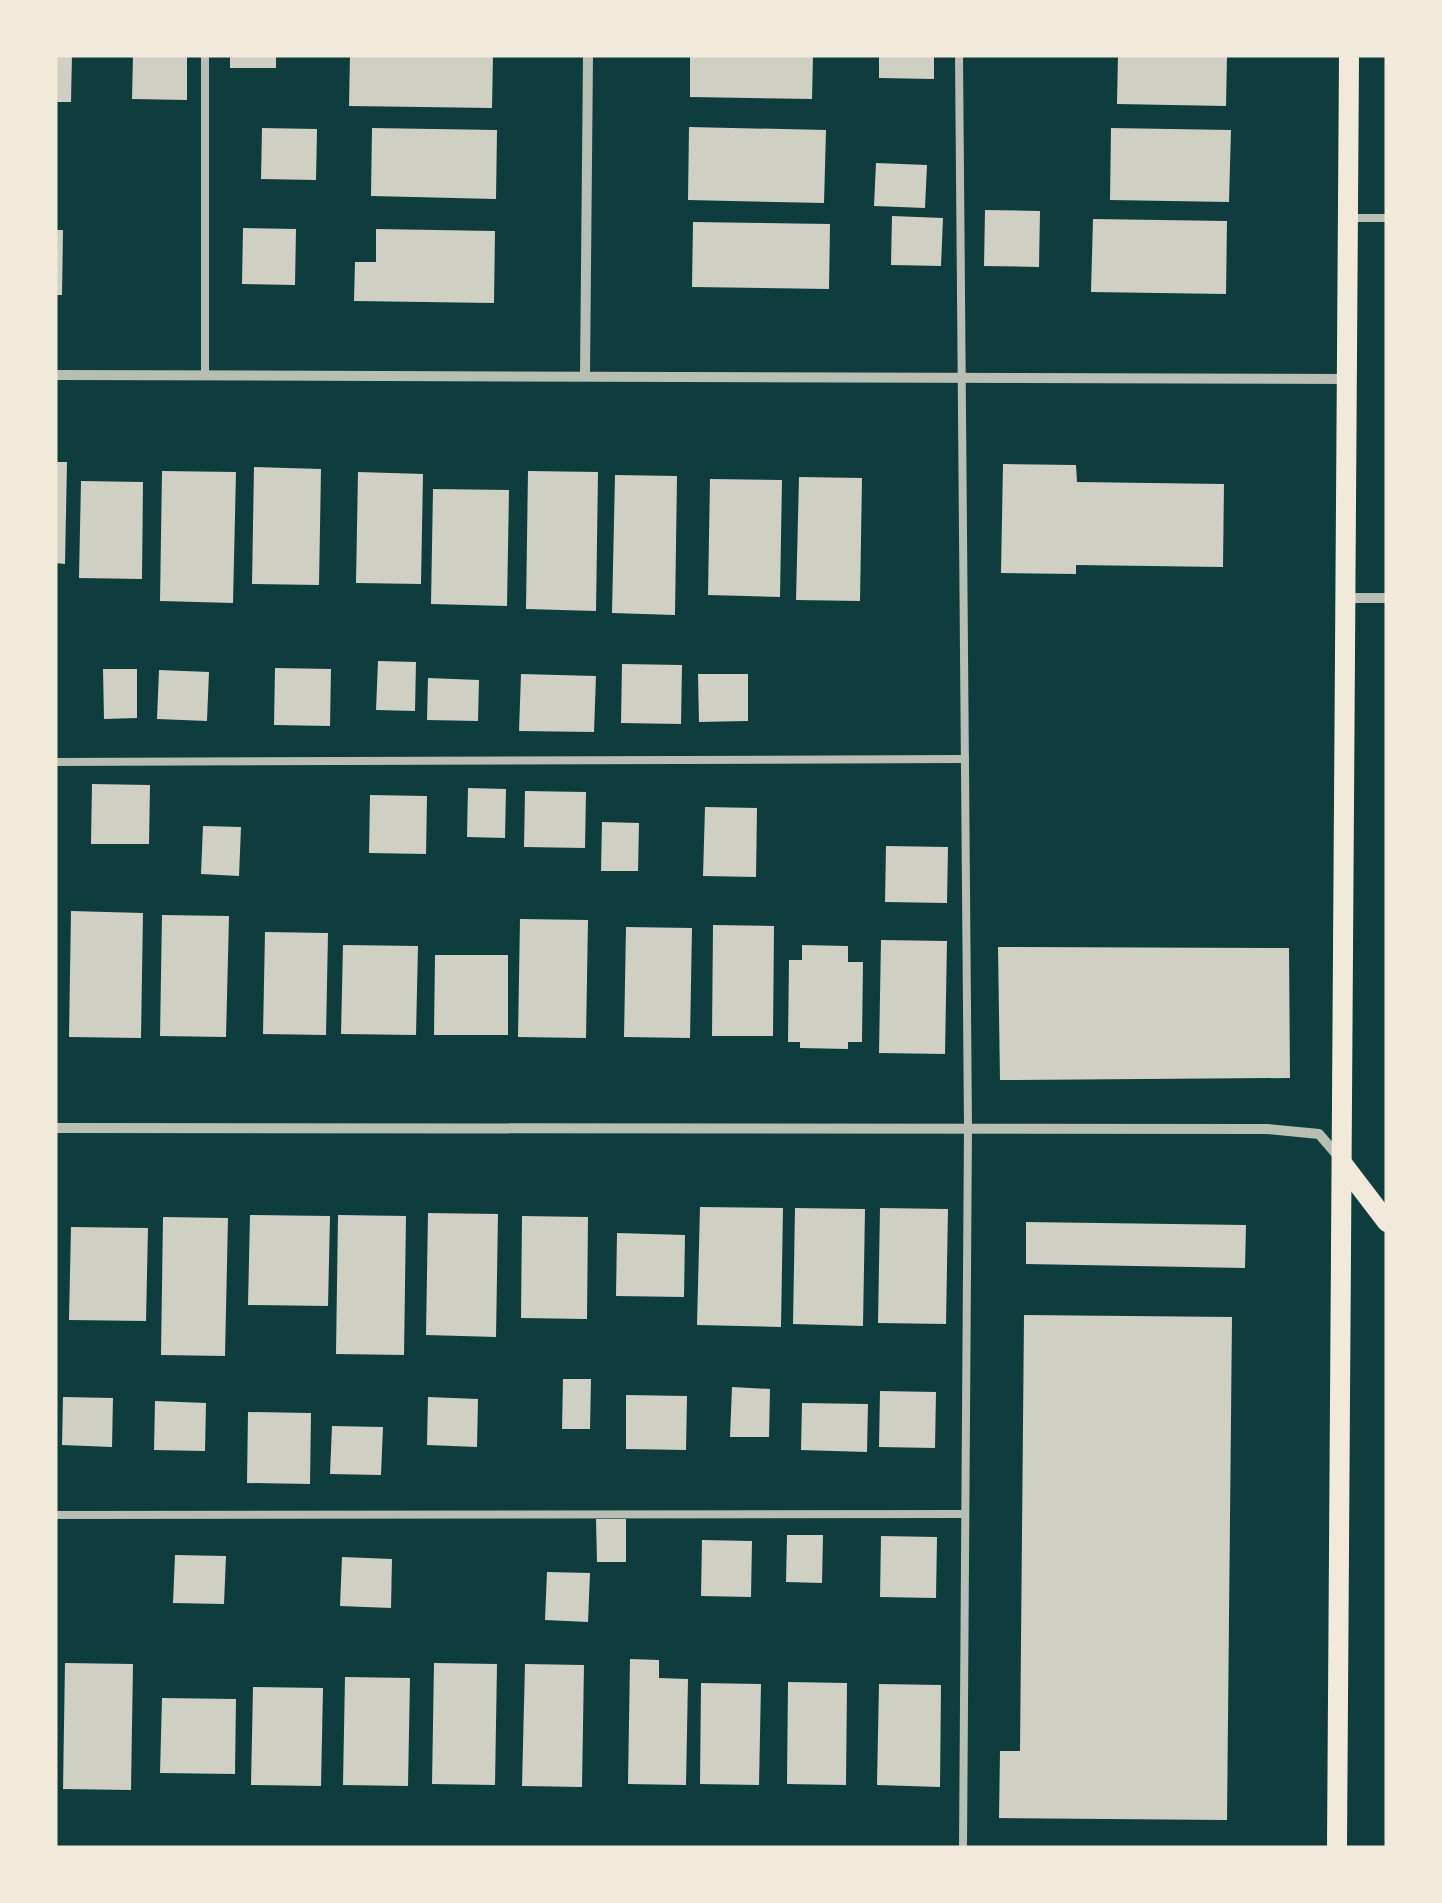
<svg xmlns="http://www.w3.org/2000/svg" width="1442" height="1903" font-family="'DejaVu Sans',sans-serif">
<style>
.building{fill:#cfcfc3}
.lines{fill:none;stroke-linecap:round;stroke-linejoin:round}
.service{stroke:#b8beb3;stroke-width:8}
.minor{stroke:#b8beb3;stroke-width:10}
.secondary{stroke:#f1e9da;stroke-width:20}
</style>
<rect width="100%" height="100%" fill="#0f3d3e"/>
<g class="building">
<polygon points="55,55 72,55 71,102 55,102"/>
<polygon points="133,55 187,55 187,100 132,99"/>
<rect x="230" y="55" width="46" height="13"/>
<polygon points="350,55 493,55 492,108 349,106"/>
<polygon points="690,55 813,55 812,99 690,97"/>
<polygon points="879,55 934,55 934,79 879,78"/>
<polygon points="1118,55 1227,55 1226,106 1117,104"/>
<polygon points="689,127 826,130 824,203 688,200"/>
<polygon points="262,128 317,129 316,180 261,179"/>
<polygon points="372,128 497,130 496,199 371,196"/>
<polygon points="1111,128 1231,130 1229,202 1110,200"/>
<polygon points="876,163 927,165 925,208 874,206"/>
<polygon points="985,210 1040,211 1039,267 984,266"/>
<polygon points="892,216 943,218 941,266 891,265"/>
<polygon points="1093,219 1227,221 1226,294 1091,292"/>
<polygon points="693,222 830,224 829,289 692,287"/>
<polygon points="243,228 296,229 295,285 242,284"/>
<polygon points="376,229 495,231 494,303 354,301 355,262 376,262"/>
<polygon points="55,230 63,230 62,295 55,295"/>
<polygon points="55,462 67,462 65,564 55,563"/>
<polygon points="1003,464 1076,465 1077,482 1224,484 1223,567 1076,565 1076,574 1001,573"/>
<polygon points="254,467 321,469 319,585 252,584"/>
<polygon points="162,471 236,472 233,603 160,601"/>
<polygon points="528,471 598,472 596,611 526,609"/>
<polygon points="358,472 423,474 421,584 356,583"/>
<polygon points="615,475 677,476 675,615 612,613"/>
<polygon points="799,477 862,478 860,601 796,600"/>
<polygon points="710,479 782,480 780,597 708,595"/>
<polygon points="81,481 143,482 142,579 79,578"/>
<polygon points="433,489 509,490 507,606 431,604"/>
<polygon points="378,661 416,662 415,711 376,710"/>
<polygon points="622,664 682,665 681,724 621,723"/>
<polygon points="275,668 331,669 330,726 274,725"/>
<polygon points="103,669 137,669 137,718 104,719"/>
<polygon points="159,670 209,672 207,721 157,719"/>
<polygon points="521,674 596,676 594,732 519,731"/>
<polygon points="698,674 748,674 748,721 699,722"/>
<polygon points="428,678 479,680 478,721 427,720"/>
<polygon points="92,784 150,785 149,844 91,844"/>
<polygon points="468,788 506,789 505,838 467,837"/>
<polygon points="525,791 586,792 585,848 524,847"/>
<polygon points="370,795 427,796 426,854 369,853"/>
<polygon points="705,807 757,808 756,877 703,876"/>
<polygon points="602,822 639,823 638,871 601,871"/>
<polygon points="203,826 241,827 239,876 201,874"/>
<polygon points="886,846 948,847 947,903 885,902"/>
<polygon points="71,911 143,913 141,1038 69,1037"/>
<polygon points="162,915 229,916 226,1037 160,1036"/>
<polygon points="520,919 588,920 586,1038 518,1037"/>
<polygon points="713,925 774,926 773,1036 712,1036"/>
<polygon points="626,927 692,928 690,1038 624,1037"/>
<polygon points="265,932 328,933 326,1035 263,1034"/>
<polygon points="881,940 947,941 945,1054 879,1053"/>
<polygon points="343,945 418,946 416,1035 341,1034"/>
<polygon points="802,945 848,946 848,962 863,962 862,1042 848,1042 848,1049 800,1048 800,1042 788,1042 789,960 802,960"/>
<polygon points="998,947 1289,948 1290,1078 1000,1080"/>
<polygon points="435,955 508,955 508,1035 434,1035"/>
<polygon points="700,1207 783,1208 781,1327 697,1325"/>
<polygon points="795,1208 865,1209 863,1326 793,1324"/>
<polygon points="880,1208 948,1209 946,1324 878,1323"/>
<polygon points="428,1213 498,1214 496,1337 426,1335"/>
<polygon points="250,1215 330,1216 328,1306 248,1305"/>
<polygon points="338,1215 406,1216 404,1355 336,1354"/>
<polygon points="522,1216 588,1217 587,1319 521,1318"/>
<polygon points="163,1217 228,1218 225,1356 161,1355"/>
<polygon points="1026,1222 1246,1225 1245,1268 1026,1264"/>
<polygon points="71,1227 148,1228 146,1321 69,1320"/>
<polygon points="617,1233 685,1235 684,1297 616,1296"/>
<polygon points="1024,1315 1232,1317 1227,1820 999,1818 1000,1751 1020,1751"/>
<polygon points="563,1379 591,1379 590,1429 562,1429"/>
<polygon points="732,1387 770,1389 769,1437 730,1437"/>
<polygon points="880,1391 936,1392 935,1448 879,1447"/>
<polygon points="626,1395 687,1396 686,1450 626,1449"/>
<polygon points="63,1397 113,1398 112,1447 62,1445"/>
<polygon points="428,1397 478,1399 477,1447 427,1445"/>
<polygon points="155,1401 206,1403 205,1451 154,1450"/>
<polygon points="802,1403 868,1404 867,1452 801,1450"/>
<polygon points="248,1412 311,1413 310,1484 247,1483"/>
<polygon points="332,1426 383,1427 381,1475 330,1474"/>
<polygon points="596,1519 626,1519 626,1562 597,1562"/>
<polygon points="787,1535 823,1535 822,1583 786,1582"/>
<polygon points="881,1536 937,1537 936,1598 880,1597"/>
<polygon points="702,1540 752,1541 751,1597 701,1596"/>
<polygon points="175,1555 226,1556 224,1604 173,1603"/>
<polygon points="342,1557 392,1559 391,1608 340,1606"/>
<polygon points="547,1572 590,1573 588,1622 545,1620"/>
<polygon points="630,1659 659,1660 659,1678 688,1679 686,1785 628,1784"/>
<polygon points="65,1663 133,1664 131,1790 63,1789"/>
<polygon points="434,1663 497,1664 495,1785 432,1784"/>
<polygon points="525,1664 584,1665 582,1787 522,1786"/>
<polygon points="345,1677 410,1678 408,1786 343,1785"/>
<polygon points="788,1682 847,1683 846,1785 787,1784"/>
<polygon points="701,1683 761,1684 759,1785 700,1784"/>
<polygon points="879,1684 941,1685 940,1787 877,1785"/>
<polygon points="253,1687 323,1688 321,1786 251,1785"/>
<polygon points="162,1698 236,1699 235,1774 160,1773"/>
</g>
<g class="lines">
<g class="service">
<polyline points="959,55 968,1128 963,1848"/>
<polyline points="1352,218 1387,218"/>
<polyline points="205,374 205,55"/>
<polyline points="55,762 965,759"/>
<polyline points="55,1515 965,1514"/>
</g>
<g class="minor">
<polyline points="585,374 588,55"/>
<polyline points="55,375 1347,379"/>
<polyline points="1346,598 1387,598"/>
<polyline points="55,1128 1267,1129 1319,1134 1338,1156"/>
</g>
<g class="secondary">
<polyline points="1342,1163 1387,1222"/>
<polyline points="1337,1848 1349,55"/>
</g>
</g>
<rect width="1442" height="1903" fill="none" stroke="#f1e9da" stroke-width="115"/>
</svg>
